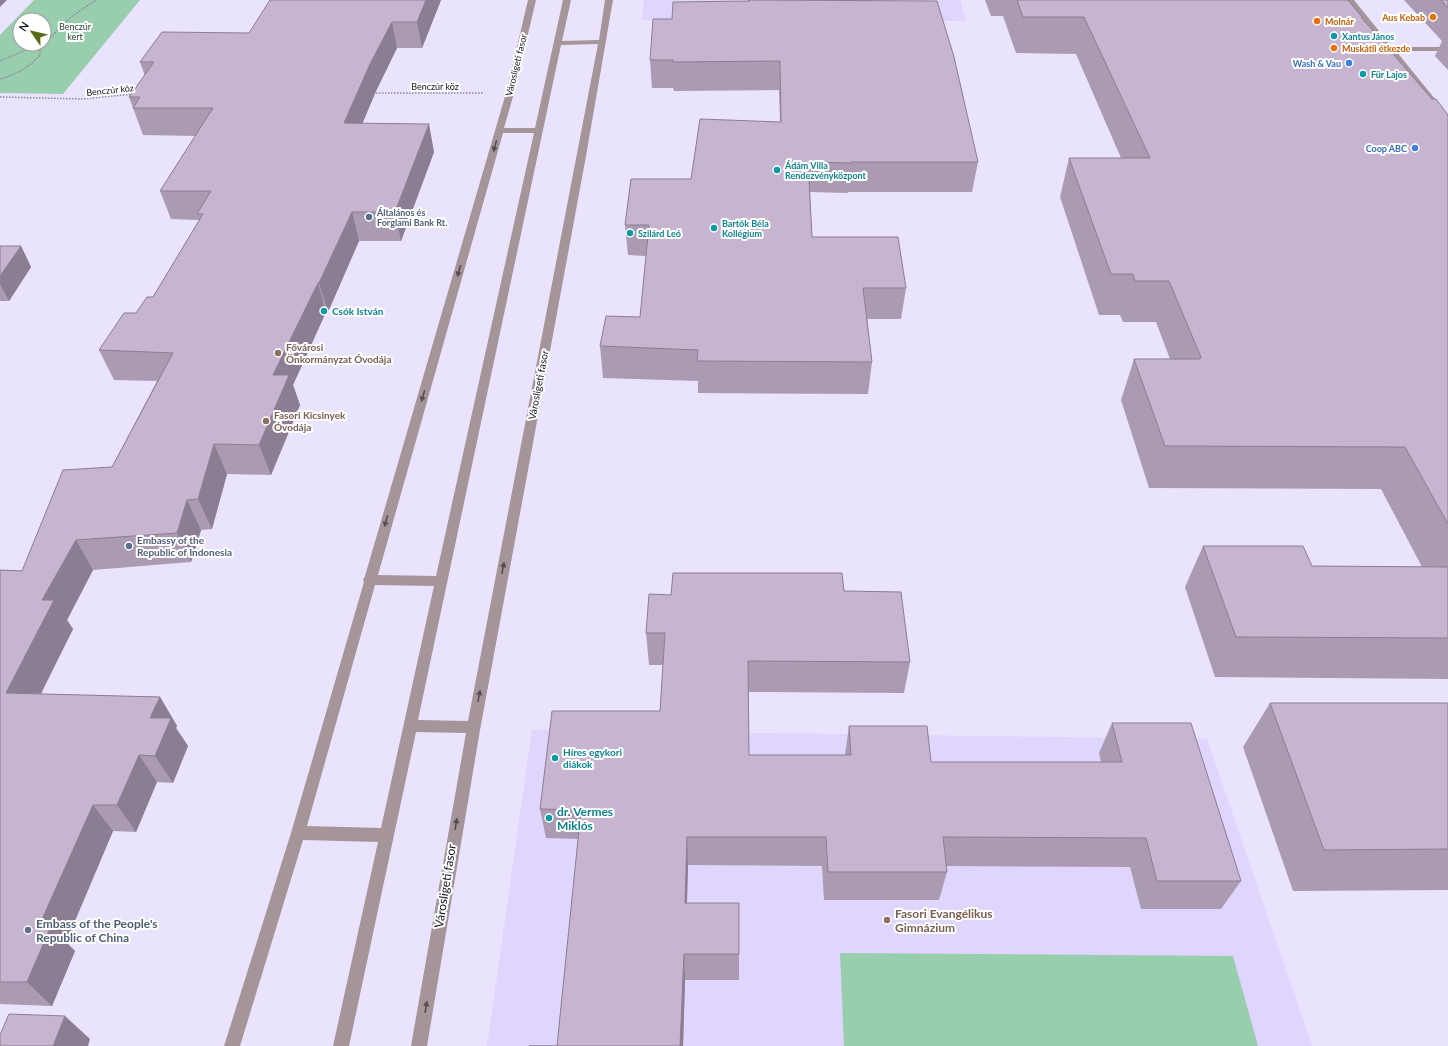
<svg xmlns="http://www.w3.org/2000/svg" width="1448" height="1046" font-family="Lato,sans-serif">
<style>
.built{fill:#dfd5fd}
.green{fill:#98cead;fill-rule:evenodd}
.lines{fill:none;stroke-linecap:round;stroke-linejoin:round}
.path{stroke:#8d889b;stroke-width:1.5;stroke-dasharray:1.5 1.5;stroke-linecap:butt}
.minor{fill:#a59599;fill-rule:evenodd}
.wall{fill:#aa9bb3}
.shaded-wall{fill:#8b7e92}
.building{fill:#c6b4d0;stroke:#8b7e92}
.oneway{fill:#554c54}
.food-dot{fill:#e8710a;stroke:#fff;stroke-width:1.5}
.culture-dot{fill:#0f9aa8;stroke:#fff;stroke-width:1.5}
.shop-dot{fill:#3f7fe0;stroke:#fff;stroke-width:1.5}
.service-dot{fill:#5c6f8a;stroke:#fff;stroke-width:1.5}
.education-dot{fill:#8d6e63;stroke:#fff;stroke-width:1.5}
.labels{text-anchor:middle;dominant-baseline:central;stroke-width:4;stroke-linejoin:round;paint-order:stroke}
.far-food-label{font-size:9px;font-weight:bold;fill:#c56008;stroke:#fff;text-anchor:start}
.far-park-label{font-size:9px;fill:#193e2a;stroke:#fff}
.far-culture-label{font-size:9px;font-weight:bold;fill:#0d838f;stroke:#fff;text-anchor:start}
.far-shop-label{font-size:9px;font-weight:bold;fill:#366cbe;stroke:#fff;text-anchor:end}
.far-street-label{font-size:9px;fill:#14111c;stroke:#fff}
.far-service-label{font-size:9px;font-weight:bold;fill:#4e5e75;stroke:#fff;text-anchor:start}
.culture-label{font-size:10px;font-weight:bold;fill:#0d838f;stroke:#fff;text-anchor:start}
.education-label{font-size:10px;font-weight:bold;fill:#785e54;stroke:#fff;text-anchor:start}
.street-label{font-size:10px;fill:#14111c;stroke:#fff}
.service-label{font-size:10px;font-weight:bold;fill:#4e5e75;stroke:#fff;text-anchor:start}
.near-culture-label{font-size:12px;font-weight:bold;fill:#0d838f;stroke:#fff;text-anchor:start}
.near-street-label{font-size:12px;fill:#14111c;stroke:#fff}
.near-education-label{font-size:12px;font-weight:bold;fill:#785e54;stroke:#fff;text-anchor:start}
.near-service-label{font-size:12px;font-weight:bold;fill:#4e5e75;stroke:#fff;text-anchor:start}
</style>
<rect width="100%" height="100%" fill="#eae3fd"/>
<g class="built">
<polygon points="644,0 960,0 966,21 642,20"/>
<polygon points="532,730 1207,739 1312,1046 487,1046"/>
</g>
<g class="green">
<path d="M34,0H140L63,94L0,93V35ZM20,20H44V44H20Z"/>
<polygon points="840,953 1233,956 1258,1046 844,1046"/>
</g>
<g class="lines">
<g class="path">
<polyline points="44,44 71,17 96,0"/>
<polyline points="37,48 43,44"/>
<path d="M0,61L26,50H40V55C29,67 16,75 0,79"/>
<polyline points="373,93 484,93"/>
<polyline points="0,97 82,99 134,94"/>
</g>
<g class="minor">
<path d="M528,0H536L514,93L504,128H535L563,0H571L562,41L599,40L605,0H613L586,156L480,730L427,1046H411L466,733L416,732L349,1046H333L378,842L303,840L240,1046H224L291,833L364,582L363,580L365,576L506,93ZM598,44L468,721L418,720L561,45ZM503,133H534L436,576L378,575ZM375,585L434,586L381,828L307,826Z"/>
<polygon points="1346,0 1354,0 1392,47 1448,47 1448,51 1396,51 1448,115 1448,122 1445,122"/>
</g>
</g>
<g class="wall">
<polygon points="441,0 422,48 397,48 376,91 362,123 434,152 401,241 359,241 328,312 326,312 293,385 300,405 271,475 227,474 212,529 201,530 191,562 93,570 67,620 73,629 41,694 160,697 177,726 176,728 188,746 173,783 157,782 136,832 113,831 66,942 75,951 52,1006 0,1004 0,570 22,571 112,467 157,381 114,380 99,350 153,297 199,221 199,220 171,219 160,191 196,136 143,135 129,97 145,76 140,62 249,33"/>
<polygon points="748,0 868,0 978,162 972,192 848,192 848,193 810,192 812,237 906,288 901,319 867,319 872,362 868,394 698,393 698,381 603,378 600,346 640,317 646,256 628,255 625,225 691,179 780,122 779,90 674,91 673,88 652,88 650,60 672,19 748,1"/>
<polygon points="985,0 1348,0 1362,17 1362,18 1432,99 1448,115 1448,679 1215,677 1185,587 1203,546 1312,566 1422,567 1381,489 1149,488 1121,400 1134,359 1170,359 1156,322 1123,322 1120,315 1099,315 1060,197 1069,158 1121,158 1076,54 1016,53 1003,16 991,16"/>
<polygon points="1404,0 1448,0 1448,70 1435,56 1442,41"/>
<polygon points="0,246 21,246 31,267 9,301 0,301"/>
<polygon points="844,591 910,662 904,693 748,692 749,755 845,755 849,726 931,762 1101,762 1099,753 1112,723 1241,881 1221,909 1141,909 1130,867 947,866 947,872 939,900 824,900 822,866 688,865 687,903 739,954 739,980 685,980 683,1046 557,1046 578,839 546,838 540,809 660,711 663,665 649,665 646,633 671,595"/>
<polygon points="1270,703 1448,703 1448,890 1293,891 1243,747"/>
</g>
<g class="shaded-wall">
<polygon points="0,0 7,0 0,7"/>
<polygon points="426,0 441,0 422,48 417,22"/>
<polygon points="392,22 397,48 376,91 351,151 344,123 370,64"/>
<polygon points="429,124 434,152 401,241 395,212"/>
<polygon points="352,212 359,241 328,312 319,283"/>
<polygon points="21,246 31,267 9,301 0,284 0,276"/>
<polygon points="318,283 326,312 293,385 300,405 271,475 259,445 273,375"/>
<polygon points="214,444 227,474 212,529 198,499"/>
<polygon points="187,500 201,530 191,562 177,533"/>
<polygon points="76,540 93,570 67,620 73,629 27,721 6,693 42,600"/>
<polygon points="160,697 177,726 176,728 188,746 173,783 155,756 150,718"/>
<polygon points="139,755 157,782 136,832 117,805"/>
<polygon points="93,805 113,831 66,942 75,951 52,1006 27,982 39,926"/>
<polygon points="687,837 688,865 686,930 685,903"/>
<polygon points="684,954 685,980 683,1046 680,1046"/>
<polygon points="65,1016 90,1039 88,1046 53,1046"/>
</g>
<g class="building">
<polygon points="270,0 426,0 417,22 392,22 370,64 344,123 429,124 395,212 352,212 319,283 318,283 273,375 289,375 259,445 214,444 198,499 187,500 177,533 76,540 42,600 54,600 6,693 160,697 150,718 171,718 155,756 139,755 117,805 93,805 39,926 51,926 27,982 0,982 0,570 22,571 63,470 112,467 173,353 99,350 124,313 136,313 147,297 153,297 203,214 197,214 211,191 160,191 213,108 133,108 140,97 129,97 154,62 140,62 162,32 249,33"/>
<polygon points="749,0 937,1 954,57 978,162 851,162 851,163 808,162 812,237 898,237 906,288 863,288 872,362 697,361 698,350 600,346 606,316 640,317 649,225 625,225 631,179 691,179 700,119 781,122 780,61 673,62 673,60 650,60 653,19 672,19 673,2 750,1"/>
<polygon points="1017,0 1348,0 1362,17 1361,17 1432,99 1436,99 1448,115 1448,524 1405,447 1165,446 1134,359 1200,359 1201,357 1169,281 1135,281 1133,274 1111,274 1069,158 1150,158 1084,17 1023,17"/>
<polygon points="1441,0 1448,0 1448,8"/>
<polygon points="0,246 21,246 0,276"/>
<polygon points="1203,546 1303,546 1312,566 1448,567 1448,638 1236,637"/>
<polygon points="673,573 842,573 844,591 901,592 910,662 748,661 749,755 851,755 849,726 927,726 931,762 1122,762 1112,723 1191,723 1241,881 1157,881 1146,838 943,837 947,872 828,872 826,837 687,837 685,903 739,903 739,954 684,954 680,1046 529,1046 557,1046 581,810 540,809 552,711 660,711 665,633 646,633 649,594 671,595"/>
<polygon points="1270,703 1448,703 1448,849 1324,850"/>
<polygon points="9,1014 65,1016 53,1046 0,1046 0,1035"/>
</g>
<defs><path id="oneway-solid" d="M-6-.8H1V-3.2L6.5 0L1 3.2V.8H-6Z"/></defs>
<g class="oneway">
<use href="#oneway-solid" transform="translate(495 146) rotate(106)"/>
<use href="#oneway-solid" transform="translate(459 271) rotate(106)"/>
<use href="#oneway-solid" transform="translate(423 396) rotate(106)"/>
<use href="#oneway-solid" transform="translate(386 521) rotate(106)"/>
<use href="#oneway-solid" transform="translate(503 568) rotate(-79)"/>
<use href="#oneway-solid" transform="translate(479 696) rotate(-79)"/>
<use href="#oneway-solid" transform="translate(456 824) rotate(-80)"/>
<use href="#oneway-solid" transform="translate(426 1007) rotate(-81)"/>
</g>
<g class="food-dot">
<circle cx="1433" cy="17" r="4"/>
<circle cx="1317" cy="21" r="4"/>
<circle cx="1334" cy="48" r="4"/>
</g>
<g class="culture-dot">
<circle cx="1334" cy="36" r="4"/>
<circle cx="1363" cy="74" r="4"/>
<circle cx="777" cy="170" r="4"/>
<circle cx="714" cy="228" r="4"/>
<circle cx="630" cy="233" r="4"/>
<circle cx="324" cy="311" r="4"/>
<circle cx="555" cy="758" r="4"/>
<circle cx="549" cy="818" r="4"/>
</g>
<g class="shop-dot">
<circle cx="1349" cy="63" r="4"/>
<circle cx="1415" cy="148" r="4"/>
</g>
<g class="service-dot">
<circle cx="369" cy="217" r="4"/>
<circle cx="129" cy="546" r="4"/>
<circle cx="28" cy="930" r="4"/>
</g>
<g class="education-dot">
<circle cx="278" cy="353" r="4"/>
<circle cx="266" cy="421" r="4"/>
<circle cx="887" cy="920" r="4"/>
</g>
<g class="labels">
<g class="far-food-label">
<text x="1425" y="17" text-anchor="end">Aus Kebab</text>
<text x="1325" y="21">Molnár</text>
<text x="1342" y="48">Muskátli étkezde</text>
</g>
<g class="far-park-label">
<text x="75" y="26">Benczúr<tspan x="75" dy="10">kert</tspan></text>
</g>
<g class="far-culture-label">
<text x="1342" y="36">Xantus János</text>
<text x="1371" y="74">Für Lajos</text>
<text x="785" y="165">Ádám Villa<tspan x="785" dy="10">Rendezvényközpont</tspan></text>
<text x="722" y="223">Bartók Béla<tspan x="722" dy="10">Kollégium</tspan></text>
<text x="638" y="233">Szilárd Leó</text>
</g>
<g class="far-shop-label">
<text x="1341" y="63">Wash &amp; Vau</text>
<text x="1407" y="148">Coop ABC</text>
</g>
<g class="far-street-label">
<text transform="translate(516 65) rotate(-76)">Városligeti fasor</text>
<text x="435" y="86">Benczúr köz</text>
<text transform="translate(110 90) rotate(-6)">Benczúr köz</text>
</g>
<g class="far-service-label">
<text x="377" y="212">Általános és<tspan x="377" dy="10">Forglami Bank Rt.</tspan></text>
</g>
<g class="culture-label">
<text x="332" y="311">Csók István</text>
<text x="563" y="752">Híres egykori<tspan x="563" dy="12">diákok</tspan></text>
</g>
<g class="education-label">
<text x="286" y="347">Fővárosi<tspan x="286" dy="12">Önkormányzat Óvodája</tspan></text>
<text x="274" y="415">Fasori Kicsinyek<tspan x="274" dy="12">Óvodája</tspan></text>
</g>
<g class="street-label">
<text transform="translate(538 385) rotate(-79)">Városligeti fasor</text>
</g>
<g class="service-label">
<text x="137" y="540">Embassy of the<tspan x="137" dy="12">Republic of Indonesia</tspan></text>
</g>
<g class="near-culture-label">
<text x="557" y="811">dr. Vermes<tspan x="557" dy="14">Miklós</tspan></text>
</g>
<g class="near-street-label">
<text transform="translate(445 886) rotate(-81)">Városligeti fasor</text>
</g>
<g class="near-education-label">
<text x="895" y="913">Fasori Evangélikus<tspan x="895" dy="14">Gimnázium</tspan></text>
</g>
<g class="near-service-label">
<text x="36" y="923">Embass of the People's<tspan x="36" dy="14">Republic of China</tspan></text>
</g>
</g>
<g transform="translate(32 32) rotate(304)"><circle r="19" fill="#ffffff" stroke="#a1a0a4"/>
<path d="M0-3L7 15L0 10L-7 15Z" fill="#5a6b17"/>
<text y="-6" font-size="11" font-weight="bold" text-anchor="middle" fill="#14111c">N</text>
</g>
</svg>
